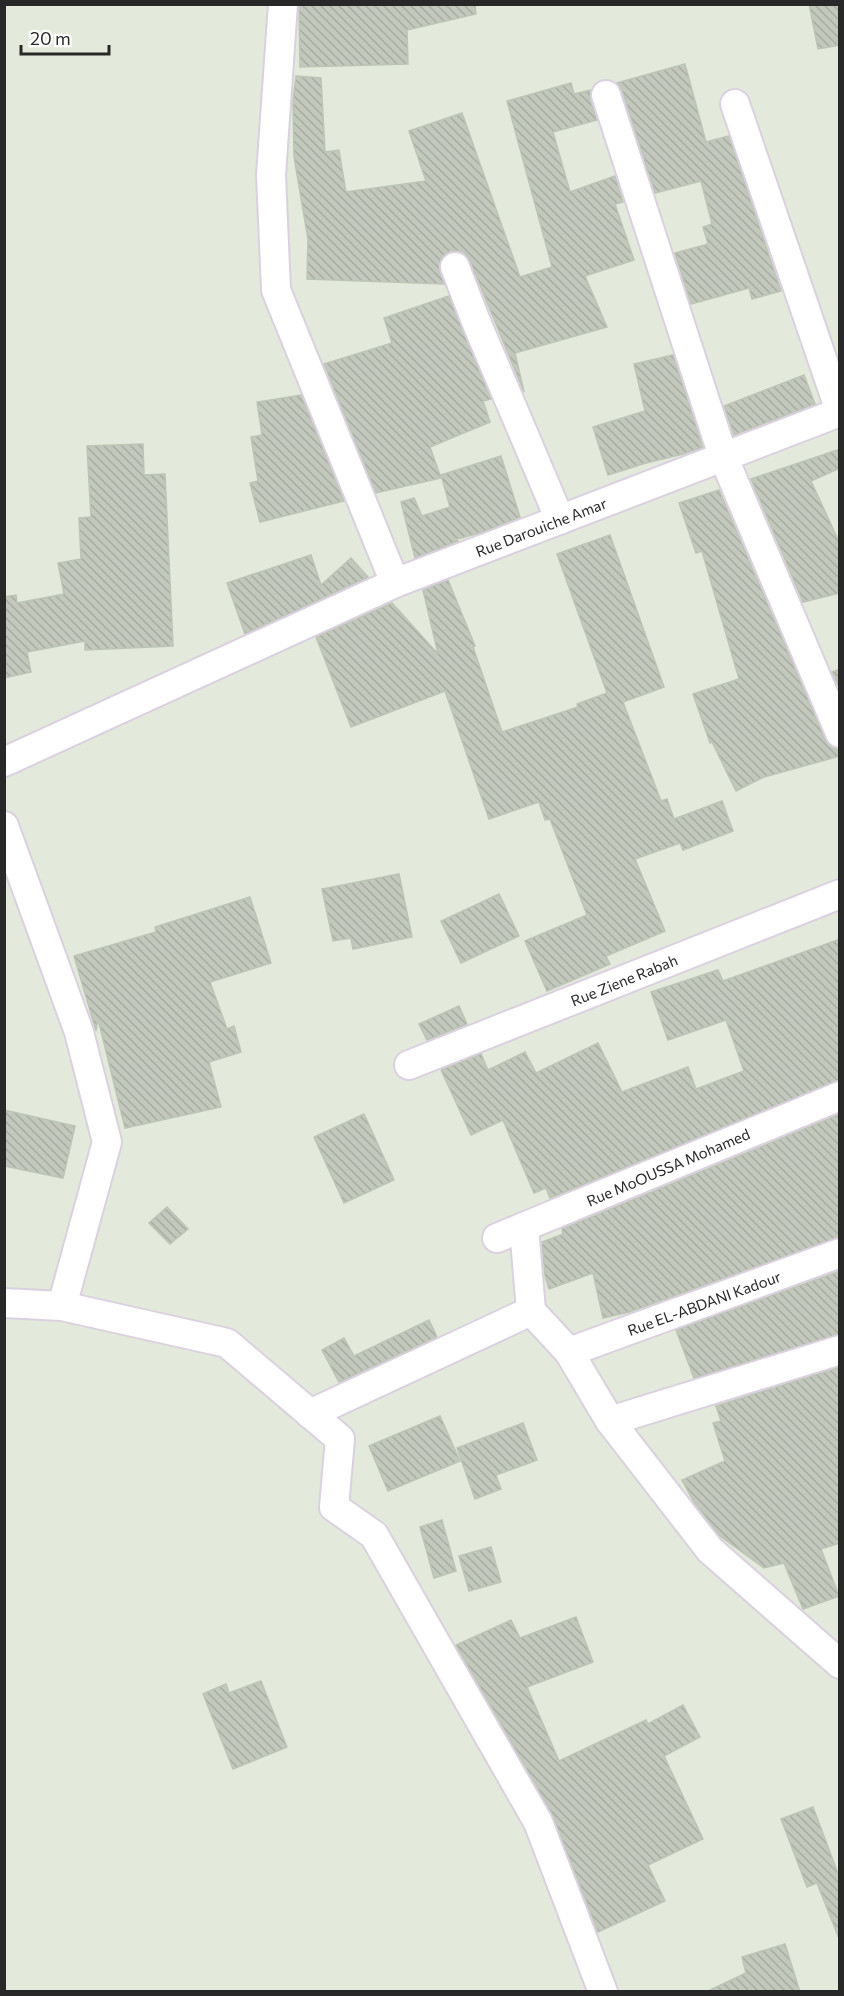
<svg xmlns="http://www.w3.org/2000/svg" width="844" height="1996" font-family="Commissioner,sans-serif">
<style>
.building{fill:url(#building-back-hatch);stroke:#bcc5b5;stroke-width:1.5}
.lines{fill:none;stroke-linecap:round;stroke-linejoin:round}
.minor-casing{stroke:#dbd0e0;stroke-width:32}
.minor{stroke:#fff;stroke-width:28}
.labels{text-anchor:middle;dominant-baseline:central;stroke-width:4.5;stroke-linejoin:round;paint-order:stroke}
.street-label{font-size:15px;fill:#282828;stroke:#fff}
</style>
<defs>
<pattern id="building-back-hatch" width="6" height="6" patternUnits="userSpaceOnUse" patternTransform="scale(1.5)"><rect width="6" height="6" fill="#c3c8bd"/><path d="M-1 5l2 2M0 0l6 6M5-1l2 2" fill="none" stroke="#a8aca2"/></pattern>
</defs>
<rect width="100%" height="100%" fill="#e3eadb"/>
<g class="building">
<polygon points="299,4 475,4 476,14 407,30 408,64 300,67"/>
<polygon points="809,4 840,4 840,45 818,49"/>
<polygon points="685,64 706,142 729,136 781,291 752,299 749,288 691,304 675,253 708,244 703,227 712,224 701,181 655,193 622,90 617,83"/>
<polygon points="296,76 321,78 325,152 339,150 346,192 426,181 409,131 462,113 520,277 552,267 507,101 571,83 574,94 591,90 590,100 597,120 553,132 570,192 615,176 623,202 615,204 634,260 585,276 607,327 515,353 524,392 470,261 465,254 457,251 450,251 442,257 439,265 444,284 307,279 308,239 294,157 293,101"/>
<polygon points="449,296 491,399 483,401 490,422 430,447 441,478 376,493 324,364 392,343 384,318"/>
<polygon points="673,355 703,447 683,454 646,463 608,475 593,427 645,411 634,364"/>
<polygon points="804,375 815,404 734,435 724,406"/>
<polygon points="301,395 344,501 260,522 250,483 258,481 251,437 262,435 257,402"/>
<polygon points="143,444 144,475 165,474 173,646 85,650 85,641 27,652 31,672 4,678 4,597 16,595 17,603 64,594 58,563 81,559 79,518 91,517 87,446"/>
<polygon points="840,449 840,468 811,481 840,544 840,593 803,602 751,479"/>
<polygon points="501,456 520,517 483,532 457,539 458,541 415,558 401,502 414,498 422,516 450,507 441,475"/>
<polygon points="719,490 825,739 831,746 840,749 840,756 764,777 736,791 712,742 710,743 693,694 739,679 702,551 696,553 679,503"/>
<polygon points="610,535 664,687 623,702 661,801 667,799 674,819 722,801 733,831 683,850 680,843 635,859 665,931 606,956 610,964 547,991 525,941 587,915 550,819 545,820 539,802 489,819 445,691 351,727 316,637 392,603 438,654 423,590 448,580 475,646 473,647 502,732 578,707 577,704 607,693 557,554"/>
<polygon points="311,555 321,585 351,558 368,577 245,634 227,583"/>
<polygon points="840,669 840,689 832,672"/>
<polygon points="399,874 412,937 353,949 351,938 333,941 322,889"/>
<polygon points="499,894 519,936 461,963 441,921"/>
<polygon points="250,897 271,963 210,982 227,1029 234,1026 241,1052 209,1062 221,1107 125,1128 98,1019 96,1031 74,956 156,932 155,927"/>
<polygon points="840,939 840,1080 550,1198 546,1188 534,1193 503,1120 471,1135 441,1070 481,1054 488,1070 525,1052 536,1073 598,1043 622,1092 688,1067 696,1089 744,1071 726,1020 668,1040 651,992 718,970 723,981"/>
<polygon points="459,1006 467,1024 427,1040 419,1024"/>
<polygon points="4,1110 75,1126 63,1178 4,1166"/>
<polygon points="364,1114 394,1180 344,1203 314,1137"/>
<polygon points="840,1114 840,1237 629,1312 603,1318 593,1273 549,1289 545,1276 542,1242 563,1234 562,1229"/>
<polygon points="167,1207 188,1229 170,1244 149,1223"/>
<polygon points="840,1271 840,1334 694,1378 676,1330"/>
<polygon points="429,1320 437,1337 339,1382 322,1350 344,1338 354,1356"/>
<polygon points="840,1367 840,1543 821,1549 839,1596 803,1609 784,1563 764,1568 720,1536 694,1502 682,1480 725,1461 713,1423 721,1421 716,1406"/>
<polygon points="440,1416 460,1461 388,1491 369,1446"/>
<polygon points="523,1423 537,1460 496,1475 501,1489 475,1499 457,1448"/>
<polygon points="442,1520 456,1571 434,1578 420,1527"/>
<polygon points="491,1547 501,1582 469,1591 459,1556"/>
<polygon points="576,1617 593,1662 527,1687 559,1761 646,1720 648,1724 683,1705 700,1737 664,1756 703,1839 648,1865 665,1901 598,1932 552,1814 456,1645 511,1620 520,1638"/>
<polygon points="261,1681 287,1747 233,1769 203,1694 226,1684 229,1693"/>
<polygon points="813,1807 840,1879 840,1936 838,1936 817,1883 807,1887 781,1819"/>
<polygon points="785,1944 800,1992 706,1992 746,1973 742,1957"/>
</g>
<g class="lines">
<g class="minor-casing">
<g id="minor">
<polyline points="283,4 271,175 276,290 395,583"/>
<polyline points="606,95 723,456 840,733"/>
<polyline points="735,104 840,411"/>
<polyline points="455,267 477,324 560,520"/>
<polyline points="4,762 395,583 840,412"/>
<polyline points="4,826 79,1032 107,1142 62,1306 4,1303"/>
<polyline points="409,1065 840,894"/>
<polyline points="524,1227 531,1311"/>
<polyline points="497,1238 840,1096"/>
<polyline points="62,1306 227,1343 340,1439 334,1507 374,1535 538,1822 603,1992"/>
<polyline points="569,1352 840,1253"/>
<polyline points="310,1414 531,1311 569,1352 610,1421 710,1550 840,1664"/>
<polyline points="610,1421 840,1350"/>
</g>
</g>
<use href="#minor" class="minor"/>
</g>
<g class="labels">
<g class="street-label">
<text transform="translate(541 527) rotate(-21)">Rue Darouiche Amar</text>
<text transform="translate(624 980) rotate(-22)">Rue Ziene Rabah</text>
<text transform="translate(668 1167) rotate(-23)">Rue MoOUSSA Mohamed</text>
<text transform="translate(704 1303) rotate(-20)">Rue EL-ABDANI Kadour</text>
</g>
</g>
<rect width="844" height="1996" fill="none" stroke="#282828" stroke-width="12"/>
<path d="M21 45v9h88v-9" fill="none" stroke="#282828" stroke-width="3"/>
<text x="30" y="45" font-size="18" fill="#282828" stroke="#ffffff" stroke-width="4.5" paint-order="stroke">20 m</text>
</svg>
